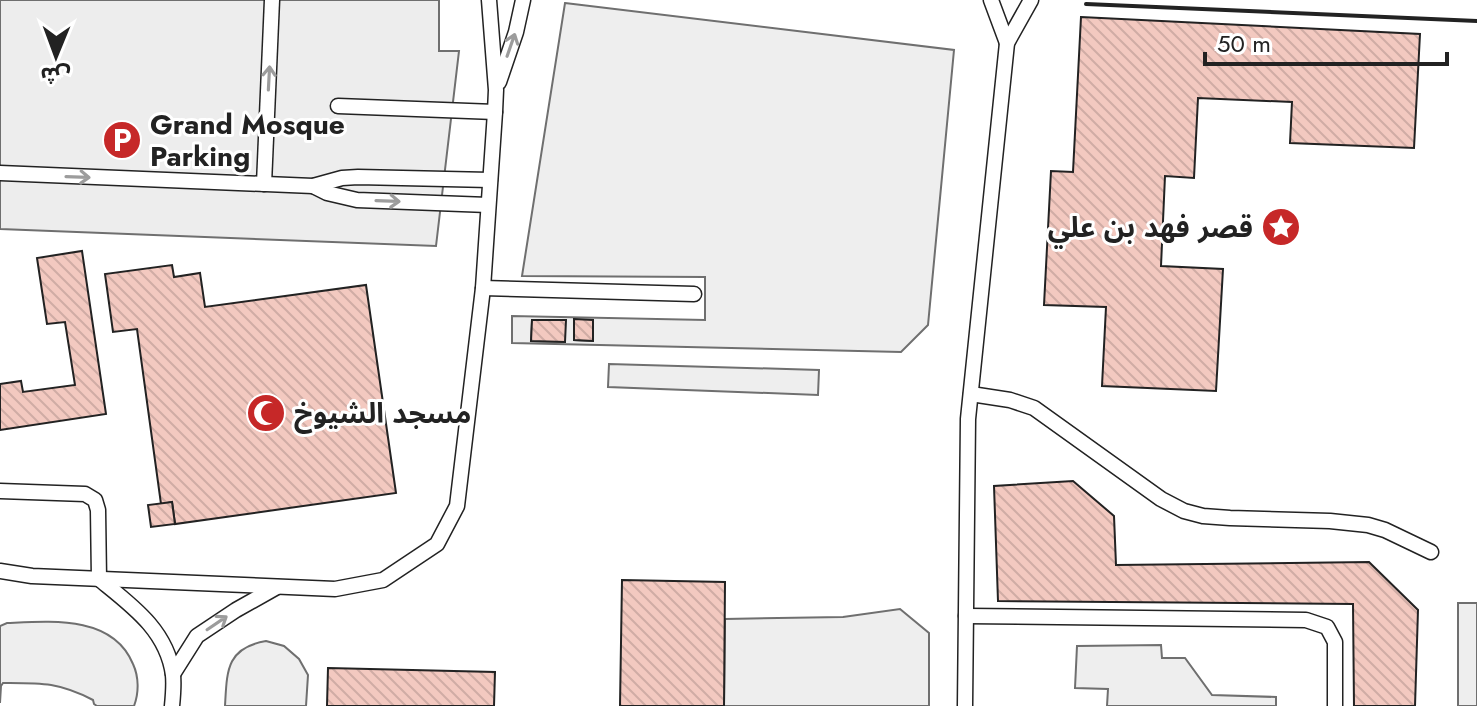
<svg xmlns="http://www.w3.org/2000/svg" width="1477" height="706" font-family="Jost,'Noto Sans Arabic',sans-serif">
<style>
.green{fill:#eee;stroke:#6f6f6f;stroke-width:2;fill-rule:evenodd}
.parking{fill:#ededed;stroke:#6f6f6f;stroke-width:2}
.building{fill:url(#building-back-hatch);stroke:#222;stroke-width:2}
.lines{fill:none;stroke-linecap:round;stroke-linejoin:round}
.lane-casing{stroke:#222;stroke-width:17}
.lane{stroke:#fff;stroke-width:14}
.wall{stroke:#222;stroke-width:4}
.oneway{stroke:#9c9c9c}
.labels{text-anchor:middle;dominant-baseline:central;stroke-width:6;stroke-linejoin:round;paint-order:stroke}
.poi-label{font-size:28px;font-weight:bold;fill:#222;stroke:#fff;text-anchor:start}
</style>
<defs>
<pattern id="building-back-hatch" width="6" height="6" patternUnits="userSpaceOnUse" patternTransform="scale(2)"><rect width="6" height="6" fill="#f3c9c0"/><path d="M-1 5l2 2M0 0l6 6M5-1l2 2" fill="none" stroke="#d0aca5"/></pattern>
</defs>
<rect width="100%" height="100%" fill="#fff"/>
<g class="green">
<path d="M565,3L954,50L928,325L901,352L512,343V316L705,320V277L522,276ZM532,320H565V342L531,341ZM574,320H593L592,341L574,340Z"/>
<polygon points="609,364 819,370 818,395 608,387"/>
<rect x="1458" y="603" width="19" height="103"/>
<polygon points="900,609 929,633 929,706 724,706 725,619 843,617"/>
<path d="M7,623C51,621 113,615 133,664C139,677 139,693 134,706H97L94,704L93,700C58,682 41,683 3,683L1,686L0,703V626Z"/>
<path d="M266,641L284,646L299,659L308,675L306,706H225C227,671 226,648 266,641Z"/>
<polygon points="1161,645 1162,658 1185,658 1212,695 1276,697 1276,706 1107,706 1108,689 1075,688 1077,646"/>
</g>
<polygon class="parking" points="0,0 439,0 439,51 459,51 436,246 0,229"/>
<g class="building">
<polygon points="1081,17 1420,34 1414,148 1290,143 1292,102 1198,98 1194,178 1165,176 1161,266 1223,269 1216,391 1102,386 1106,307 1044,305 1051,171 1073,172"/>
<polygon points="82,251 106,414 0,430 0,384 21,381 23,392 75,385 65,322 47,324 37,258"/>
<polygon points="172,265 174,277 200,273 205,307 366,285 396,493 175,524 172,502 161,504 137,329 113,332 105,274"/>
<polygon points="574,319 593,320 593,341 574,340"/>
<polygon points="532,320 566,320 565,342 531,341"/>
<polygon points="1073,481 1114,516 1116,565 1369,562 1418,610 1415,706 1354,706 1353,604 998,601 994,486"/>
<polygon points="172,502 175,524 151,527 148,505"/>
<polygon points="622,580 725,582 724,706 620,706"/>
<polygon points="328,668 495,672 494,706 327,706"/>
</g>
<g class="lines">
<g class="lane-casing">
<g id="lane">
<polyline points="991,0 1007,43"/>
<polyline points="499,82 516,32 523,0"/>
<polyline points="338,106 495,112"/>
<polyline points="0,173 313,186 342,178 358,177 490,180"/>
<polyline points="264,184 272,0"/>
<polyline points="313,186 327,193 357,200 488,205"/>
<polyline points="483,288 694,294"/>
<polyline points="971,394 1010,400 1034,408 1161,499 1184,511 1203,516 1230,518 1330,521 1368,525 1385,530 1431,552"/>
<path d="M0,491L85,494L95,500L98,510L99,579C131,605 167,630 173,675C174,685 173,696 172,706"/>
<polyline points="0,571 32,576 335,589 383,580 437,544 457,506 483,288 495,112 496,90 489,0"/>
<polyline points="966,616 1306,620 1327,627 1335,642 1335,706"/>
<polyline points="173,674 197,636 236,610 277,587"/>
<polyline points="965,706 968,419 1007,43 1031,0"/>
</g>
</g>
<use href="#lane" class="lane"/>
<polyline class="wall" points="1086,4 1477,21"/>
</g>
<defs><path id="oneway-shaft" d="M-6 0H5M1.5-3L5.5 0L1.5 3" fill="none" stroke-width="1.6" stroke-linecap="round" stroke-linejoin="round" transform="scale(2)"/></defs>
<g class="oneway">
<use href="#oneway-shaft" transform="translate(511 45) rotate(-71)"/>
<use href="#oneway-shaft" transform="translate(269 78) rotate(-87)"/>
<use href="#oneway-shaft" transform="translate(78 177) rotate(2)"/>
<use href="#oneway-shaft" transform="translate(388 201) rotate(2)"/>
<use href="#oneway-shaft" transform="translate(217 623) rotate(-34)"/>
</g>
<defs>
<g id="parking-disc" transform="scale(2)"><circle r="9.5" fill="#c62828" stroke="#fff"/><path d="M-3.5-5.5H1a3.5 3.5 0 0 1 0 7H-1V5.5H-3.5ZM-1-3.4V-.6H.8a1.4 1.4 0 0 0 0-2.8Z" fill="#fff"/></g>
<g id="sight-disc" transform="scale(2)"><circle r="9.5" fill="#c62828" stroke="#fff"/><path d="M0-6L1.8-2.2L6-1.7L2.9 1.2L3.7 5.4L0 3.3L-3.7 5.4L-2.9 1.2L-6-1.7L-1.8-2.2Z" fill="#fff"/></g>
<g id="mosque-disc" transform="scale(2)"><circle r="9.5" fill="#c62828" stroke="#fff"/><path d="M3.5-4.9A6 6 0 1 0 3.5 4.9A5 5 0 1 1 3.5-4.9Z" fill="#fff"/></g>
</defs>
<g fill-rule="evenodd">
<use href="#parking-disc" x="122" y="140"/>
<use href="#sight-disc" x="1281" y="227"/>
<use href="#mosque-disc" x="266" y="413"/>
</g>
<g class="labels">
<g class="poi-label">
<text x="150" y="124">Grand Mosque<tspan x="150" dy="32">Parking</tspan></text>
<text x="1253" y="227" text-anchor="end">قصر فهد بن علي</text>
<text x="294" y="413">مسجد الشيوخ</text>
</g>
</g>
<g transform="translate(56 56) rotate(181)" stroke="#ffffff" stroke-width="6" paint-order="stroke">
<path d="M0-6L14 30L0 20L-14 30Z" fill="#222222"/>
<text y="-12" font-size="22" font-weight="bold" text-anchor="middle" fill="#222222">ش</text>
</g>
<path d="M1205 52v12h242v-12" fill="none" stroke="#222222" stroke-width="4"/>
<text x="1217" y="52" font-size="24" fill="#222222" stroke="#ffffff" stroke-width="6" paint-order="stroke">50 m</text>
</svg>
